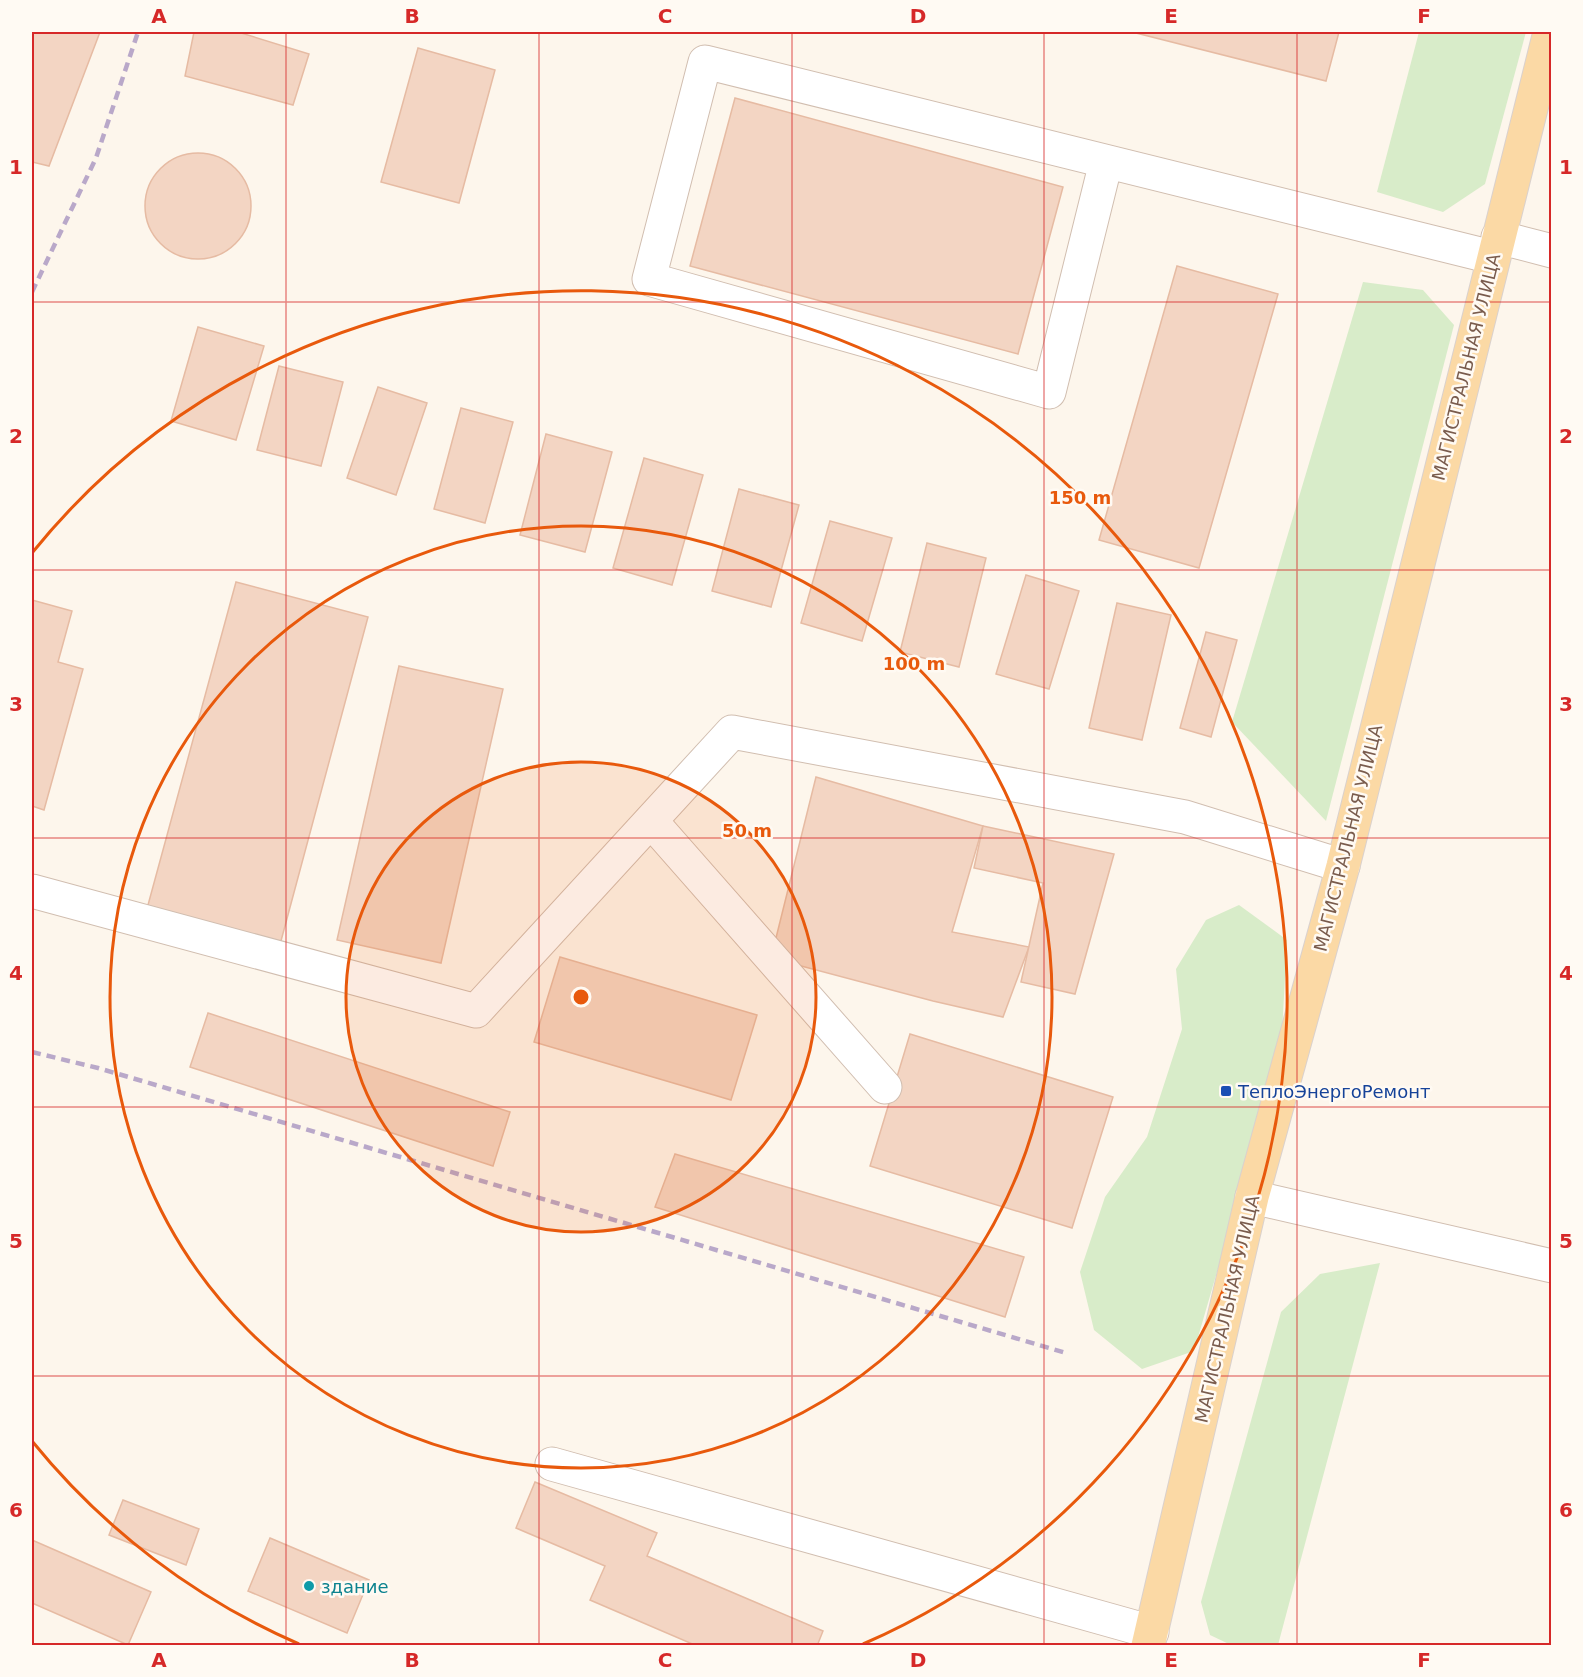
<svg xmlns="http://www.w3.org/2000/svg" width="1583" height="1677" font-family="'DejaVu Sans',sans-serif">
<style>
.green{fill:#d8ecc9}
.building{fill:#f3d5c3;stroke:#e6bba3;stroke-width:1.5}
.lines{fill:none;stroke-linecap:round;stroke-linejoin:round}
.minor-casing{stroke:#d1beb0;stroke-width:35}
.major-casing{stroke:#dad1cd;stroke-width:35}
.minor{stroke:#fff;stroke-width:33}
.major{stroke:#fbd9a5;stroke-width:33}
.rail{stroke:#b9a8c9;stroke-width:4.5;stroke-dasharray:9 6;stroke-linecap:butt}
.grid{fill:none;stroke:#d62828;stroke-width:1.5;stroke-opacity:0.55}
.ring{fill:none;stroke:#e8590c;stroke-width:3}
.transit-dot{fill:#1a4fb4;stroke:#fffaf3;stroke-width:2}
.culture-dot{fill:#0f9aa8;stroke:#fffaf3;stroke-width:2}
.labels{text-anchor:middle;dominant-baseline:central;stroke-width:5;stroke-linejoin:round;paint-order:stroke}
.street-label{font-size:18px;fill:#7a5c4d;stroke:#fffaf3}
.transit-label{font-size:18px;fill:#164399;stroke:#fffaf3;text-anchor:start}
.culture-label{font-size:18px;fill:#0d838f;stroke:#fffaf3;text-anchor:start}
.centre{fill:#e8590c;stroke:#fffaf3;stroke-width:3}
.ring-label{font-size:18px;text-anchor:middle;font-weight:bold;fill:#e8590c;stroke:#fffaf3;stroke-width:5;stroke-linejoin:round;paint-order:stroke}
.neatline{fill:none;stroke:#d62828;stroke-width:2}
.grid-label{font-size:20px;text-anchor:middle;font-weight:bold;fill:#d62828}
</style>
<rect width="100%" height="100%" fill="#fdf6ec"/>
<g class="green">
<polygon points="1419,32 1526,32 1485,184 1443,212 1377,192"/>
<polygon points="1363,282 1423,290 1454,325 1326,821 1232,722"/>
<polygon points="1239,905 1287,940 1281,1052 1194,1351 1142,1369 1094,1330 1080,1272 1105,1197 1147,1137 1182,1029 1176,969 1206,920"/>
<polygon points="1380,1263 1278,1645 1231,1645 1210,1635 1201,1602 1281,1312 1320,1274"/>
</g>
<g class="building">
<polygon points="32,32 100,32 49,166 32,162"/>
<polygon points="194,32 238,32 309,54 293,105 185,76"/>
<polygon points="1132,32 1339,32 1326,81"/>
<polygon points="418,48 495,70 459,203 381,182"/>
<polygon points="735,98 1063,187 1018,354 690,266"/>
<circle cx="198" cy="206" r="53"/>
<polygon points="1177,266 1278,294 1199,568 1099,540"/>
<polygon points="198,327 264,346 236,440 171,421"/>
<polygon points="279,366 343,382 321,466 257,450"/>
<polygon points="378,387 427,403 396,495 347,478"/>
<polygon points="461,408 513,422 485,523 434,509"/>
<polygon points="546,434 612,452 585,552 520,535"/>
<polygon points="644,458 703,475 672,585 613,568"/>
<polygon points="739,489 799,505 771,607 712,591"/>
<polygon points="830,521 892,538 862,641 801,623"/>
<polygon points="927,543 986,558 959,667 900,652"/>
<polygon points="1026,575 1079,591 1049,689 996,674"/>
<polygon points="236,582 368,617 278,952 145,916"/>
<polygon points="32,600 72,611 58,662 83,669 44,810 32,806"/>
<polygon points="1117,603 1171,615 1142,740 1089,728"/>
<polygon points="1206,632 1237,640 1211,737 1180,728"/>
<polygon points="399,666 503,689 441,963 337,940"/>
<polygon points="816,777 983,826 952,932 1029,947 1003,1017 933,1001 771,958"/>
<polygon points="983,826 1114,854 1075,994 1021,982 1043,883 974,868"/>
<polygon points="560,957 757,1015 731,1100 534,1042"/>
<polygon points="208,1013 510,1112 493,1166 190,1067"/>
<polygon points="910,1034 1113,1097 1072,1228 870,1166"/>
<polygon points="675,1154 1024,1257 1005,1317 655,1207"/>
<polygon points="535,1482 657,1533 647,1556 823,1631 817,1646 697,1646 590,1600 605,1566 516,1528"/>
<polygon points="123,1500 199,1529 186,1565 109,1535"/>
<polygon points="270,1538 369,1580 347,1633 248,1591"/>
<polygon points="32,1540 151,1592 128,1645 32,1603"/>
</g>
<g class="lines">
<g class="minor-casing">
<g id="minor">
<polyline points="1106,162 1049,392 649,279 705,62 1492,257"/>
<polyline points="1498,237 1552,251"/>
<polyline points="651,821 885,1087"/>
<polyline points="32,891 476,1011 732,732 1185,817 1343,866"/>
<polyline points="1252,1197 1552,1266"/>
<polyline points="552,1464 1152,1632"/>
</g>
</g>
<g class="major-casing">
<polyline id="major" points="1148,1646 1252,1197 1343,866 1550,32"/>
</g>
<use href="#minor" class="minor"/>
<use href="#major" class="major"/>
<g class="rail">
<polyline points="32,292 96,158 138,32"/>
<polyline points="32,1052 98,1068 1066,1353"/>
</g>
</g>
<path class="grid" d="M286,32V1646M539,32V1646M792,32V1646M1044,32V1646M1297,32V1646M32,302H1552M32,570H1552M32,838H1552M32,1107H1552M32,1376H1552"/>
<circle cx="581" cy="997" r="235" fill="#e8590c" fill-opacity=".12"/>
<g class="ring">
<circle cx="581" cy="997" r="235"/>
<circle cx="581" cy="997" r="471"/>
<path d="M299 1644A706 706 0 0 1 32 1441M32 553A706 706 0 1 1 863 1644"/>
</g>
<rect class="transit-dot" x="1220" y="1085" width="12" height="12" rx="3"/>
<circle class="culture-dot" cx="309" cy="1586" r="6"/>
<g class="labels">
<g class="street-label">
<text transform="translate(1466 367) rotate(-76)">МАГИСТРАЛЬНАЯ УЛИЦА</text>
<text transform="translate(1348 838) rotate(-76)">МАГИСТРАЛЬНАЯ УЛИЦА</text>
<text transform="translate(1227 1309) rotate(-77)">МАГИСТРАЛЬНАЯ УЛИЦА</text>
</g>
<g class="transit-label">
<text x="1238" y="1091">ТеплоЭнергоРемонт</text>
</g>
<g class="culture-label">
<text x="321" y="1586">здание</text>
</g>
</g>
<circle cx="581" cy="997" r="9" class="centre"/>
<g class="ring-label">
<text x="1080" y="504">150 m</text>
<text x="914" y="670">100 m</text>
<text x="747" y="837">50 m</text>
</g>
<rect width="1583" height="1677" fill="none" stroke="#fffaf3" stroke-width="66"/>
<rect x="33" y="33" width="1517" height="1611" class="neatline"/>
<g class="grid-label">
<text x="159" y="23">A</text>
<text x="412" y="23">B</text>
<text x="665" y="23">C</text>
<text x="918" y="23">D</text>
<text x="1171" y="23">E</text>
<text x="1424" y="23">F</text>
<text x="16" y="174">1</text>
<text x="1566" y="174">1</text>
<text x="16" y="443">2</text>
<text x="1566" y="443">2</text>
<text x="16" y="711">3</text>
<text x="1566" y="711">3</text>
<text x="16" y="980">4</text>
<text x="1566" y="980">4</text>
<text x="16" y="1248">5</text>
<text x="1566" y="1248">5</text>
<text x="16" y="1517">6</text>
<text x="1566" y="1517">6</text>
<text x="159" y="1667">A</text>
<text x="412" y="1667">B</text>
<text x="665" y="1667">C</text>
<text x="918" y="1667">D</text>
<text x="1171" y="1667">E</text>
<text x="1424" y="1667">F</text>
</g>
</svg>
